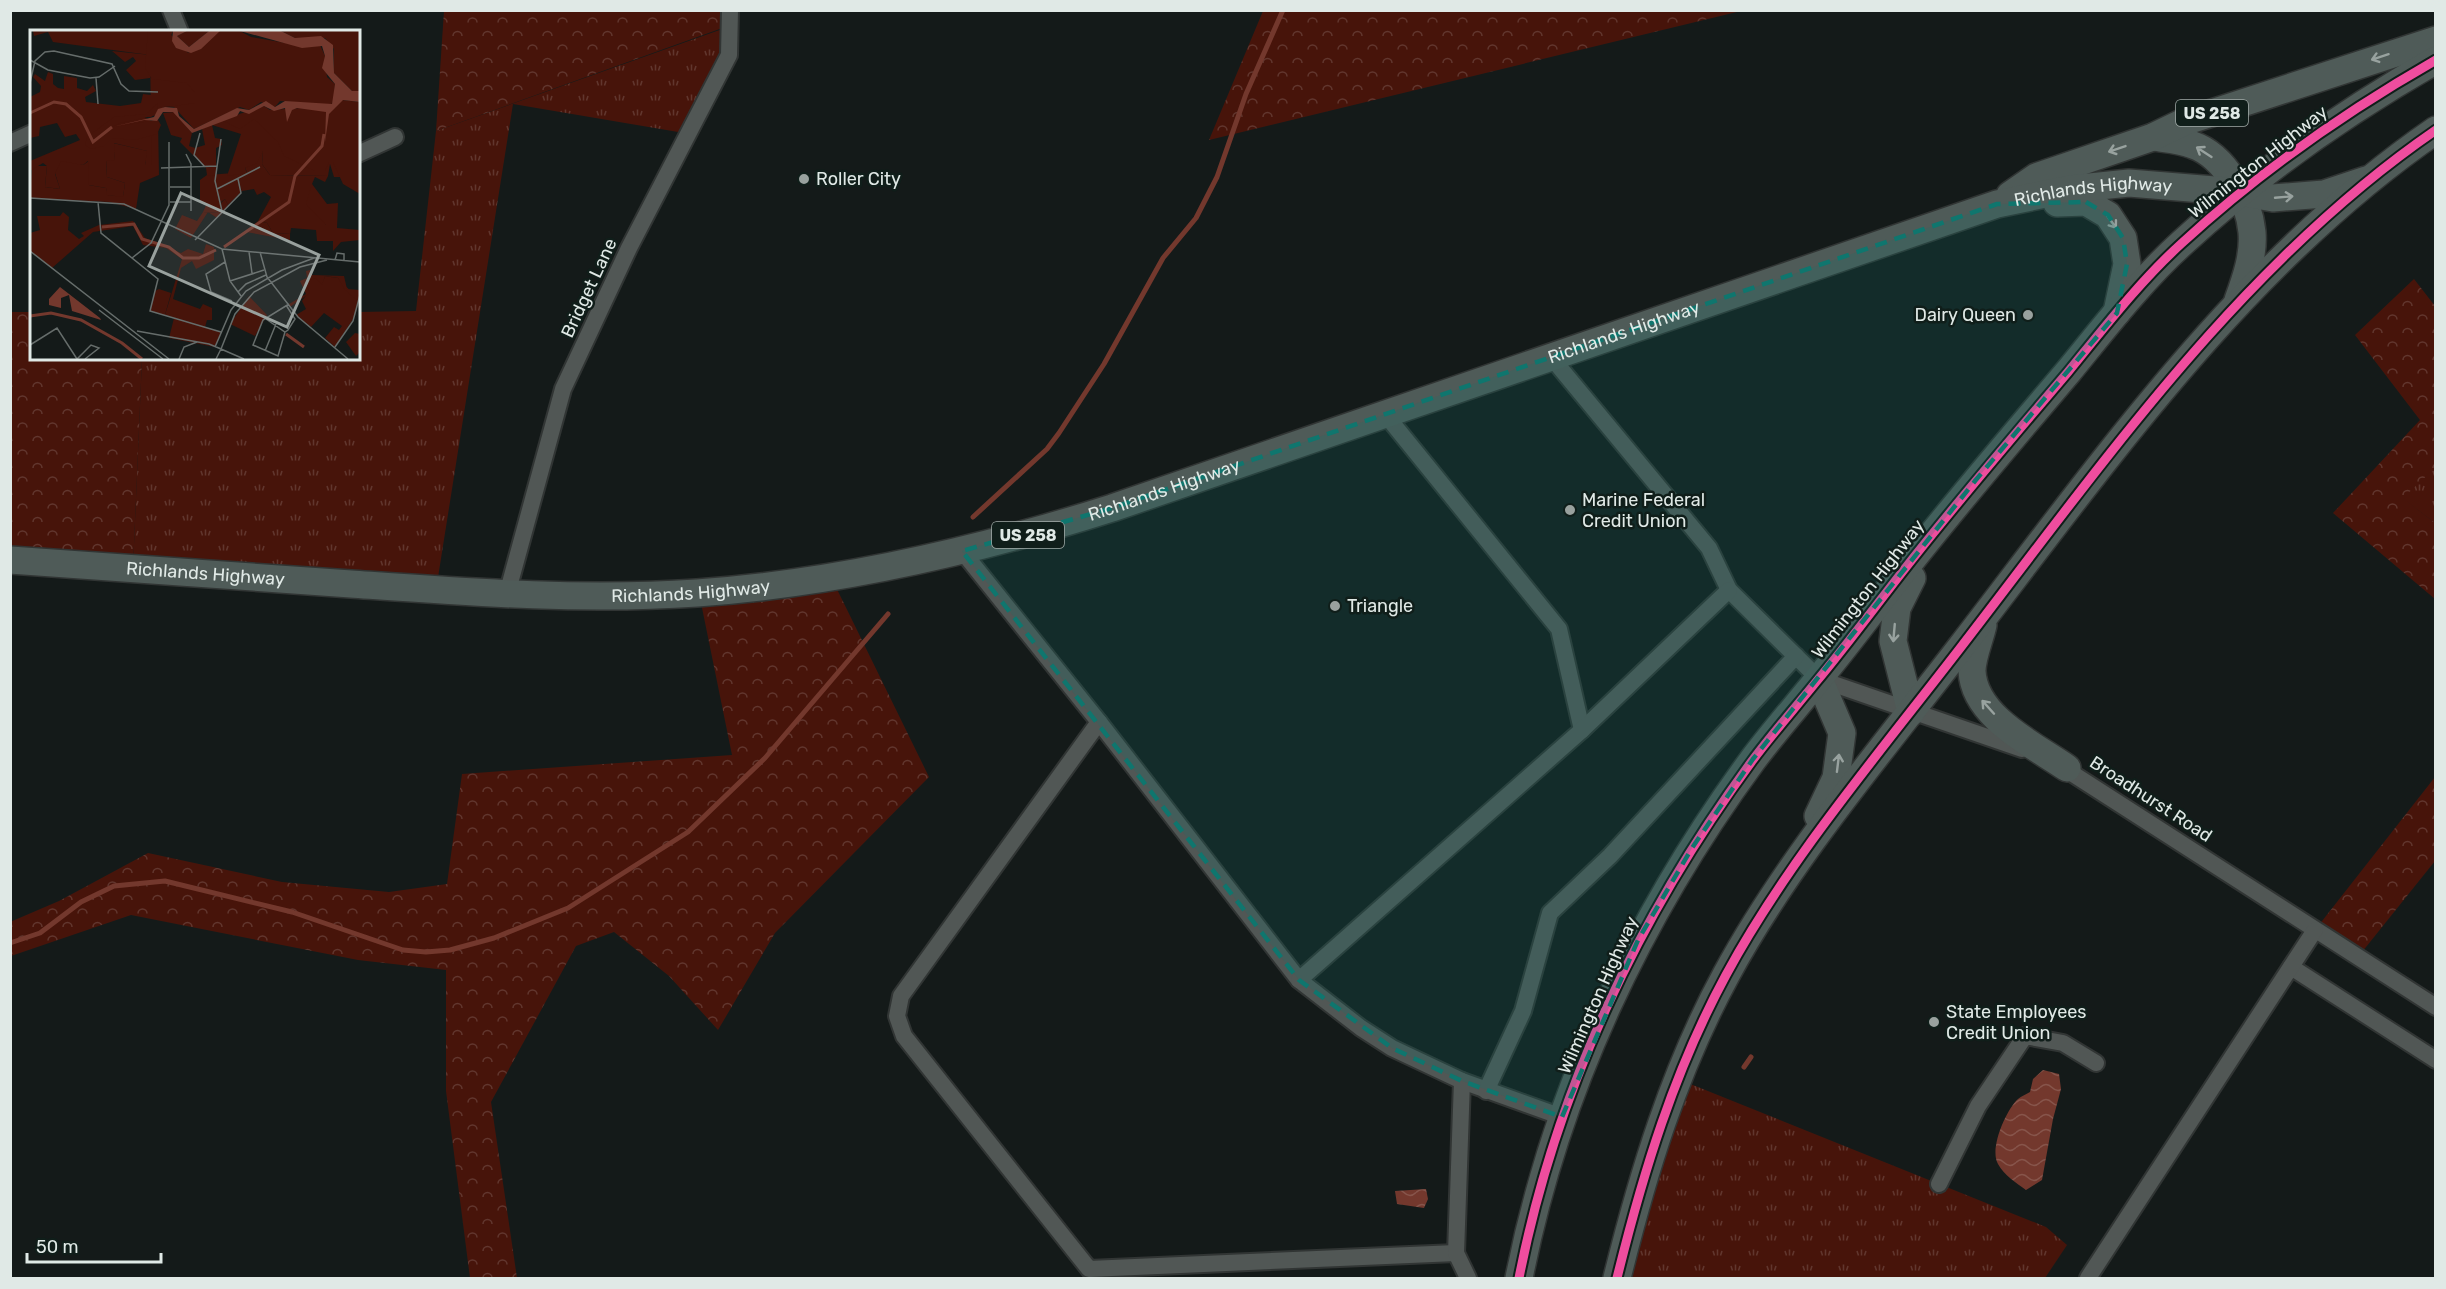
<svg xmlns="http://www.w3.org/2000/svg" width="2446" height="1289" font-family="Rubik,sans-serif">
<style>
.grass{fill:url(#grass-tufts)}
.forest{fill:url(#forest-crowns)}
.water{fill:url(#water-waves)}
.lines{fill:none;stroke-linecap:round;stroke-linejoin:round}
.stream{stroke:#73382d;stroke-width:5}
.minor-casing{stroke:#313534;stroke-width:20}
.primary-casing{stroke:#313534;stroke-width:30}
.minor{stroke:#515755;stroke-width:16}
.primary{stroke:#4f5b58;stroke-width:27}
.cycleway-casing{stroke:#101e1a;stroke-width:13}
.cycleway{stroke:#ef4d9e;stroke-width:9}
.oneway{stroke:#98a29f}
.marked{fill:#0f766e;fill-opacity:0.2;stroke:#0f766e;stroke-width:4.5;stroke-dasharray:12 8;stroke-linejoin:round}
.poi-dot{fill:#99a19e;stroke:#101e1a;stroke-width:2}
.labels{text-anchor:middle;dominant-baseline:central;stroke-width:5;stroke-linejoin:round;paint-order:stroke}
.shield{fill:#101e1a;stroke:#a2aca9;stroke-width:1.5}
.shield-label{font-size:16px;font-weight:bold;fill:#e0e9e6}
.street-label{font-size:18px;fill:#e0e9e6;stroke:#101e1a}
.poi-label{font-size:18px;fill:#e0e9e6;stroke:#101e1a;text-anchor:start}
.inset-river{fill:none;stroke:#73382d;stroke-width:3}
.inset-road{fill:none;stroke:#666d6b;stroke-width:1.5}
.view{fill:#99a19e;fill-opacity:0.15;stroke:#99a19e;stroke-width:3}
.inset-edge{fill:none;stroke:#e0e9e6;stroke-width:3}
</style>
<defs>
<pattern id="grass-tufts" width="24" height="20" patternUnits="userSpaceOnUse" patternTransform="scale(1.5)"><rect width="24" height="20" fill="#47140a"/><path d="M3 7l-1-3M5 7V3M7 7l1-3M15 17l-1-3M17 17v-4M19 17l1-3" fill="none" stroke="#61362e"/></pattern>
<pattern id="forest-crowns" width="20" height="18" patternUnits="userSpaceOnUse" patternTransform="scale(1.5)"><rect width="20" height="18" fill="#47140a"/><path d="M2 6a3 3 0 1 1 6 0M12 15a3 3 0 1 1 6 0" fill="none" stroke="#61362e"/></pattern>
<pattern id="water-waves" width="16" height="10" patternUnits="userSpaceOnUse" patternTransform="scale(1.5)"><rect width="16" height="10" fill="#73382d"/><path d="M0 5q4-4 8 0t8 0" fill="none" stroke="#87554b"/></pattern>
</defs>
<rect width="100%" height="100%" fill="#141a19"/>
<g class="grass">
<polygon points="720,11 730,11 729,55 690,134 513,104 436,590 133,568 142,359 358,358 359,312 416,311 436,131 728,27"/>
<polygon points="2435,467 2435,523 2402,498"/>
<polygon points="1678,1079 2046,1227 2067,1245 2045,1278 1617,1278"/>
</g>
<g class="forest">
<polygon points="444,11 720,11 728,26 436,131"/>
<polygon points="1263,11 1263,10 1741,11 1209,140"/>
<polygon points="2414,279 2435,306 2436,467 2403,498 2435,523 2435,599 2333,513 2420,420 2355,335"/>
<polygon points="10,312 31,312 32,358 142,359 133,568 11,560"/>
<polygon points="831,577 929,777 775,933 718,1030 669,976 614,932 576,946 491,1102 517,1278 470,1278 446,1091 446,970 358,960 131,915 11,956 10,922 59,901 148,853 282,882 389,892 447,884 462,774 732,755 699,593"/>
<polygon points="2435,777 2435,861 2358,957 2315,930"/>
</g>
<g class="water">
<path d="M2043,1070L2059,1074L2061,1089L2053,1119L2042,1180L2026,1190C2016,1183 2004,1175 1998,1164C1989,1149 2006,1110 2018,1099C2021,1096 2027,1094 2030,1092L2033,1079Z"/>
<polygon points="1426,1189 1428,1199 1424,1208 1397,1204 1395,1191"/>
</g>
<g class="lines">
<g class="stream">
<polyline points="973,517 1047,449 1059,433 1104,364 1163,258 1196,218 1217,177 1246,94 1283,10"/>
<polyline points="10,943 40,933 81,902 114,886 165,881 292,912 403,950 426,952 450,950 494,938 568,908 688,832 765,758 888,614"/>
<polyline points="1744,1067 1751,1057"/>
</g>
<g class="minor-casing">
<g id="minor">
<polyline points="171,10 180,32"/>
<polyline points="10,143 32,133"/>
<polyline points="358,154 395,137"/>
<polyline points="1551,357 1709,548 1729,590 1819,679 2022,749"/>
<polyline points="1385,414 1559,629 1582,730"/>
<polyline points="962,551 1099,722 1299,980 1361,1028 1392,1048 1462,1081 1562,1117"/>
<polyline points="507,594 563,389 629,248 729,55 730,10"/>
<polyline points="1099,722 901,996 897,1016 904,1036 1089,1269 1456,1253"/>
<polyline points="2059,765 2436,1007"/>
<polyline points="2291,967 2436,1060"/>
<polyline points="1299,980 1582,730 1729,590"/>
<polyline points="1462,1081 1456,1253 1468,1278"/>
<polyline points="1486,1091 1523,1011 1550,913 1610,856 1796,656"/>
<polyline points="1939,1184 1978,1106 2025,1036 2063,1043 2096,1063"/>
<polyline points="2088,1278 2315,930"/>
</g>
</g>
<g class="primary-casing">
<g id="primary">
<path d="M2153,137C2166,139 2181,140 2193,145C2225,156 2249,200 2252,232C2254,255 2246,278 2238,300"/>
<polyline points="2010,195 2036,177 2153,137 2184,122 2436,40"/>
<polyline points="2057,203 2086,202 2108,215 2123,238 2127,264 2117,312"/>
<path id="s1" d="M10,560C124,568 237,576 351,584C466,592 581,601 697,593C839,583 977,551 1112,508L1997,204L2070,189L2129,183L2239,192L2273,198L2324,194L2366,180"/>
<path d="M1983,625C1980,639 1972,657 1972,671C1974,717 2034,745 2067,768"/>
<polyline points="1911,712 1893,641 1897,608 1912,578"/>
<polyline points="1818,816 1836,778 1842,733 1819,679"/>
<path d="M1519,1278C1556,1090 1639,915 1752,761C1772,734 1795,708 1816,682C1846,646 1874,608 1903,571C1956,503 2012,438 2068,372C2104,328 2140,281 2182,243C2259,172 2345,112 2436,60"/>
<path d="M1617,1278C1643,1173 1674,1071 1726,975C1788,860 1881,751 1961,647C2103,463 2242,263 2436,130"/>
</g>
</g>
<use href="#minor" class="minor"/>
<use href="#primary" class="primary"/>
<g class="cycleway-casing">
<g id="cycleway">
<path d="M1519,1278C1556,1090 1639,915 1752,761C1772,734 1795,708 1816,682C1846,646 1874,608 1903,571C1956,503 2012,438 2068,372C2104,328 2140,281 2182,243C2259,172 2345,112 2436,60"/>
<path d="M1617,1278C1643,1173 1674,1071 1726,975C1788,860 1881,751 1961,647C2103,463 2242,263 2436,130"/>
</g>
</g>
<use href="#cycleway" class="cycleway"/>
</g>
<defs><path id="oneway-shaft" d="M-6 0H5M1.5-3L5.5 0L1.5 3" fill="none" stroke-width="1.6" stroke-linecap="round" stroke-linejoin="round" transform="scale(1.5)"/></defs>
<g class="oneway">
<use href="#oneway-shaft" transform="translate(2380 57) rotate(162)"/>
<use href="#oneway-shaft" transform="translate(2117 149) rotate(161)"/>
<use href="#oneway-shaft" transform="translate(2204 152) rotate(-147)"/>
<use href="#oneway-shaft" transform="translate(2284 197) rotate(-5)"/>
<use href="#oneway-shaft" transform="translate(2111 221) rotate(54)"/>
<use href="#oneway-shaft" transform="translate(1894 633) rotate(95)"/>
<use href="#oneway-shaft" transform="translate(1988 707) rotate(-132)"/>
<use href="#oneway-shaft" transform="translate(1838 763) rotate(-83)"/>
</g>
<path class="marked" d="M2086,202L2108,215L2123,238L2127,264L2117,313L1975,481L1753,759L1692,848L1638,940L1562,1117L1462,1081L1392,1048L1299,980L962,551L1112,508L1997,204Z"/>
<g class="poi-dot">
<circle cx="804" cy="179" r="6"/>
<circle cx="2028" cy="315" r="6"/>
<circle cx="1570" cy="510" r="6"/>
<circle cx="1335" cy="606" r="6"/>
<circle cx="1934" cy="1022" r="6"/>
</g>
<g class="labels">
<g class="shield">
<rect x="2176" y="100" width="72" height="26" rx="4.5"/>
<rect x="992" y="522" width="72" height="26" rx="4.5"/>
</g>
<g class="shield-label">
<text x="2212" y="113">US 258</text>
<text x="1028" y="535">US 258</text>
</g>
<g class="street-label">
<text transform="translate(2258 162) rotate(-38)">Wilmington Highway</text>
<text stroke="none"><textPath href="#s1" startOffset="2146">Richlands Highway</textPath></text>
<text transform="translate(589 288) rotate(-65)">Bridget Lane</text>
<text stroke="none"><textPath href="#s1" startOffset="1654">Richlands Highway</textPath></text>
<text stroke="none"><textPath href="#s1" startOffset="1168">Richlands Highway</textPath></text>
<text stroke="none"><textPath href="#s1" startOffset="196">Richlands Highway</textPath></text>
<text transform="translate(1868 589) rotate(-52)">Wilmington Highway</text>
<text stroke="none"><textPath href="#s1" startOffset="682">Richlands Highway</textPath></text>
<text transform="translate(2151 799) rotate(33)">Broadhurst Road</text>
<text transform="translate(1598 995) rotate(-66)">Wilmington Highway</text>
</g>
<g class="poi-label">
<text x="816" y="179">Roller City</text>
<text x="2016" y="315" text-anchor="end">Dairy Queen</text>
<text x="1582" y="500">Marine Federal<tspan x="1582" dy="21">Credit Union</tspan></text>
<text x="1347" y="606">Triangle</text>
<text x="1946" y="1012">State Employees<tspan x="1946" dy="21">Credit Union</tspan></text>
</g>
</g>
<g transform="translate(30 30)">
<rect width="330" height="330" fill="#141a19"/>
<path d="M3,1H143L141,5L158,23L190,1H210L305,66L134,77L121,87L120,25L23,12L18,2L4,6ZM128,90L129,145L110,153L106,179L79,172L0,168L2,136H17L15,157L30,159L25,143L30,131L36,129L53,135L59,131V155L76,158L78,165L93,166L95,153L77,147L76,130H85L83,113L118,121L115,135H121V91ZM233,121L232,134L240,145L298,146L295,152L285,147L282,154L296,195V211H287L286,200L261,198L260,204L243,203L237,193L228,191L241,167L234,162L227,165L224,159L212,161L208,150H170L177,145L217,142L215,138ZM195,169L198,175L191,185L187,188L178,182L161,208L145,199L152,185L167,191L173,182L192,183L191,173ZM295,246L308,248L329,270L325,286L305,317L295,308L304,297L309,300L312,296L294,283L281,297L266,285L276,279L272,271L279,261L274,252L287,247L292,253ZM129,259L141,263L135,285L120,281L125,261ZM219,266L237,285L225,306L200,294ZM144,288L191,302L185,317L139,308Z" fill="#47140a"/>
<path d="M82,21L121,25L120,48L105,50L96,40L106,31L103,27L95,32ZM18,42L23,44V54L28,58L34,59V46L47,48V58L57,61L63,55L66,61L55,67L56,72L90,76L111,73L113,64L121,65V87H114L121,91L122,135H115L117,121L84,113L85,130L76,131L77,147L95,153L93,167L77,165L76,158L59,155L58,131L53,135L31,131L25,144L30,159L15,157L17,136L13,133L0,141V131L50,110L46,104L35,107L27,93L10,97L9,106L0,108V67L10,62L11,56L3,47L5,44L15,51ZM330,72V147H304L300,134L298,146L240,145L232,134L233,121L227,133L215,138L217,143L197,146L211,104L182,95L185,108L191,109L192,115L186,118V146L177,145L176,138L150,112L152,108L141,105L133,83L144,82L162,103L159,116L165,118L175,115L172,99L192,89ZM170,150H208L212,161L198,175L195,169L191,172L192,183L173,182L177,173L170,172ZM282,154L297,174L308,173L307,198L330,200V210L311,212L303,221V211H296V195L276,174ZM33,182L39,187L38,200L49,209L54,206L51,203L69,195L103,191L115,208L151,223L158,219L173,224L176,214L184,217V230L166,239L162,231L151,238L143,269L170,279L173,274L182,278V290H177L175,297L135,285L152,229L136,218L113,215L103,196L63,202L22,238L0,221V203L10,200L7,186H30ZM228,191L237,193L243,203L260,204V210L216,202ZM280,240L282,245L314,246L317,259L330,260V273L315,260L308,248L295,246L292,255L286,248L275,252L280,263L260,277L259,274L276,264L270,251L277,248L276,241ZM325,303L330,304V322L326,326L316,312Z" fill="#47140a"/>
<path d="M118,1H143L141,5L158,23L190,1H210L221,7L279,17L290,15L295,26L297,47L305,54L304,70L301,75L250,71L245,77L231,72L219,80L210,77L164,99L144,77H138L165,73V63L157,53L122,49L115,38ZM157,1H179L159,17L147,6ZM251,1H330V61H322L304,43V19L295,8H265ZM312,70L330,72V164L313,154L303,132H299L295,141H285L254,126L248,112L224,89L210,99L191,90L234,76L240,80L271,78L297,83ZM128,73L127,85L90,93L83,97L128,90L131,95L127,104L105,110L82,108L74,116L61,119L55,115L57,107L84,87L116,84Z" fill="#47140a"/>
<path d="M143,1H157L147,6L159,17L179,1H190L171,19L161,23L146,18L142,11ZM210,1H251L265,8L291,6L303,15L304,43L322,61H330V72L313,70L299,84L295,112L296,82L267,78L262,80L257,92L255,78L244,81L234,76L219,84L210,81L207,86L162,103L143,82H133L127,91L114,90L82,97L124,87L128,79L135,77L147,78L149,86L164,99L207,78L219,80L236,71L245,77L255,71L302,74L305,54L292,38L295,26L292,16L272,18ZM30,257L70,288L71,290L42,281L39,265L31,268V278L19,275V269Z" fill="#73382d"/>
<path class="inset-river" d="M0,83L24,72L36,74L51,87L63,112L82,97M72,197L104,194L112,209L139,217L153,228H169L186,220M194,217L259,172L265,146L292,116L294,104M0,286L21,283L51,290L92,313L112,329M256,304L274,317"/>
<path class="inset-road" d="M0,30L18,40L60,48L69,47L85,36M66,48L68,74M0,53L5,31L15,22L24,21L82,34L91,54L99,61L128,62M170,103L164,125L175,137M191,109L185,151L192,181M156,124L161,134V181M131,138L187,136M140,157H161M187,159L230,137M0,168L94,174L192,219L330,232M68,172L71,203L128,249L120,281L191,302M140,172H161M165,210L211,163L208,149M192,219L200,251L211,266M0,221L139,329M219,222L222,243M230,222L237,247L268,287L318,329M102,228L121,213L139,175V112M305,230L307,223L314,224V231M195,232L176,244L181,262L202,271M200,251L234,240M208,262L216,254L236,245M69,280L133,329M236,289L255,302L258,300L265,289L256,275M107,301L179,314L191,319L186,329M255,302L248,326L223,315L233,290L259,274M0,315L27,298L47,329L61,315L69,318L55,329M185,317L201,280L216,261L252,240L284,228M305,317L323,291L330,265M191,319L214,329M191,319L205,284L224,262L270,237L297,230M235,321L246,294M149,329L154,317L167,312"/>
<path class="view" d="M151,163L289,225L257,297L119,236Z"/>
<rect width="330" height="330" class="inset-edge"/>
</g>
<rect width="2446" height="1289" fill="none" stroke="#e0e9e6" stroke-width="24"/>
<path d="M27 1253v9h134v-9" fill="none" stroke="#e0e9e6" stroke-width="3"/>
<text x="36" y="1253" font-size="18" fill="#e0e9e6" stroke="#101e1a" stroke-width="4.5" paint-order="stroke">50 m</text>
</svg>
